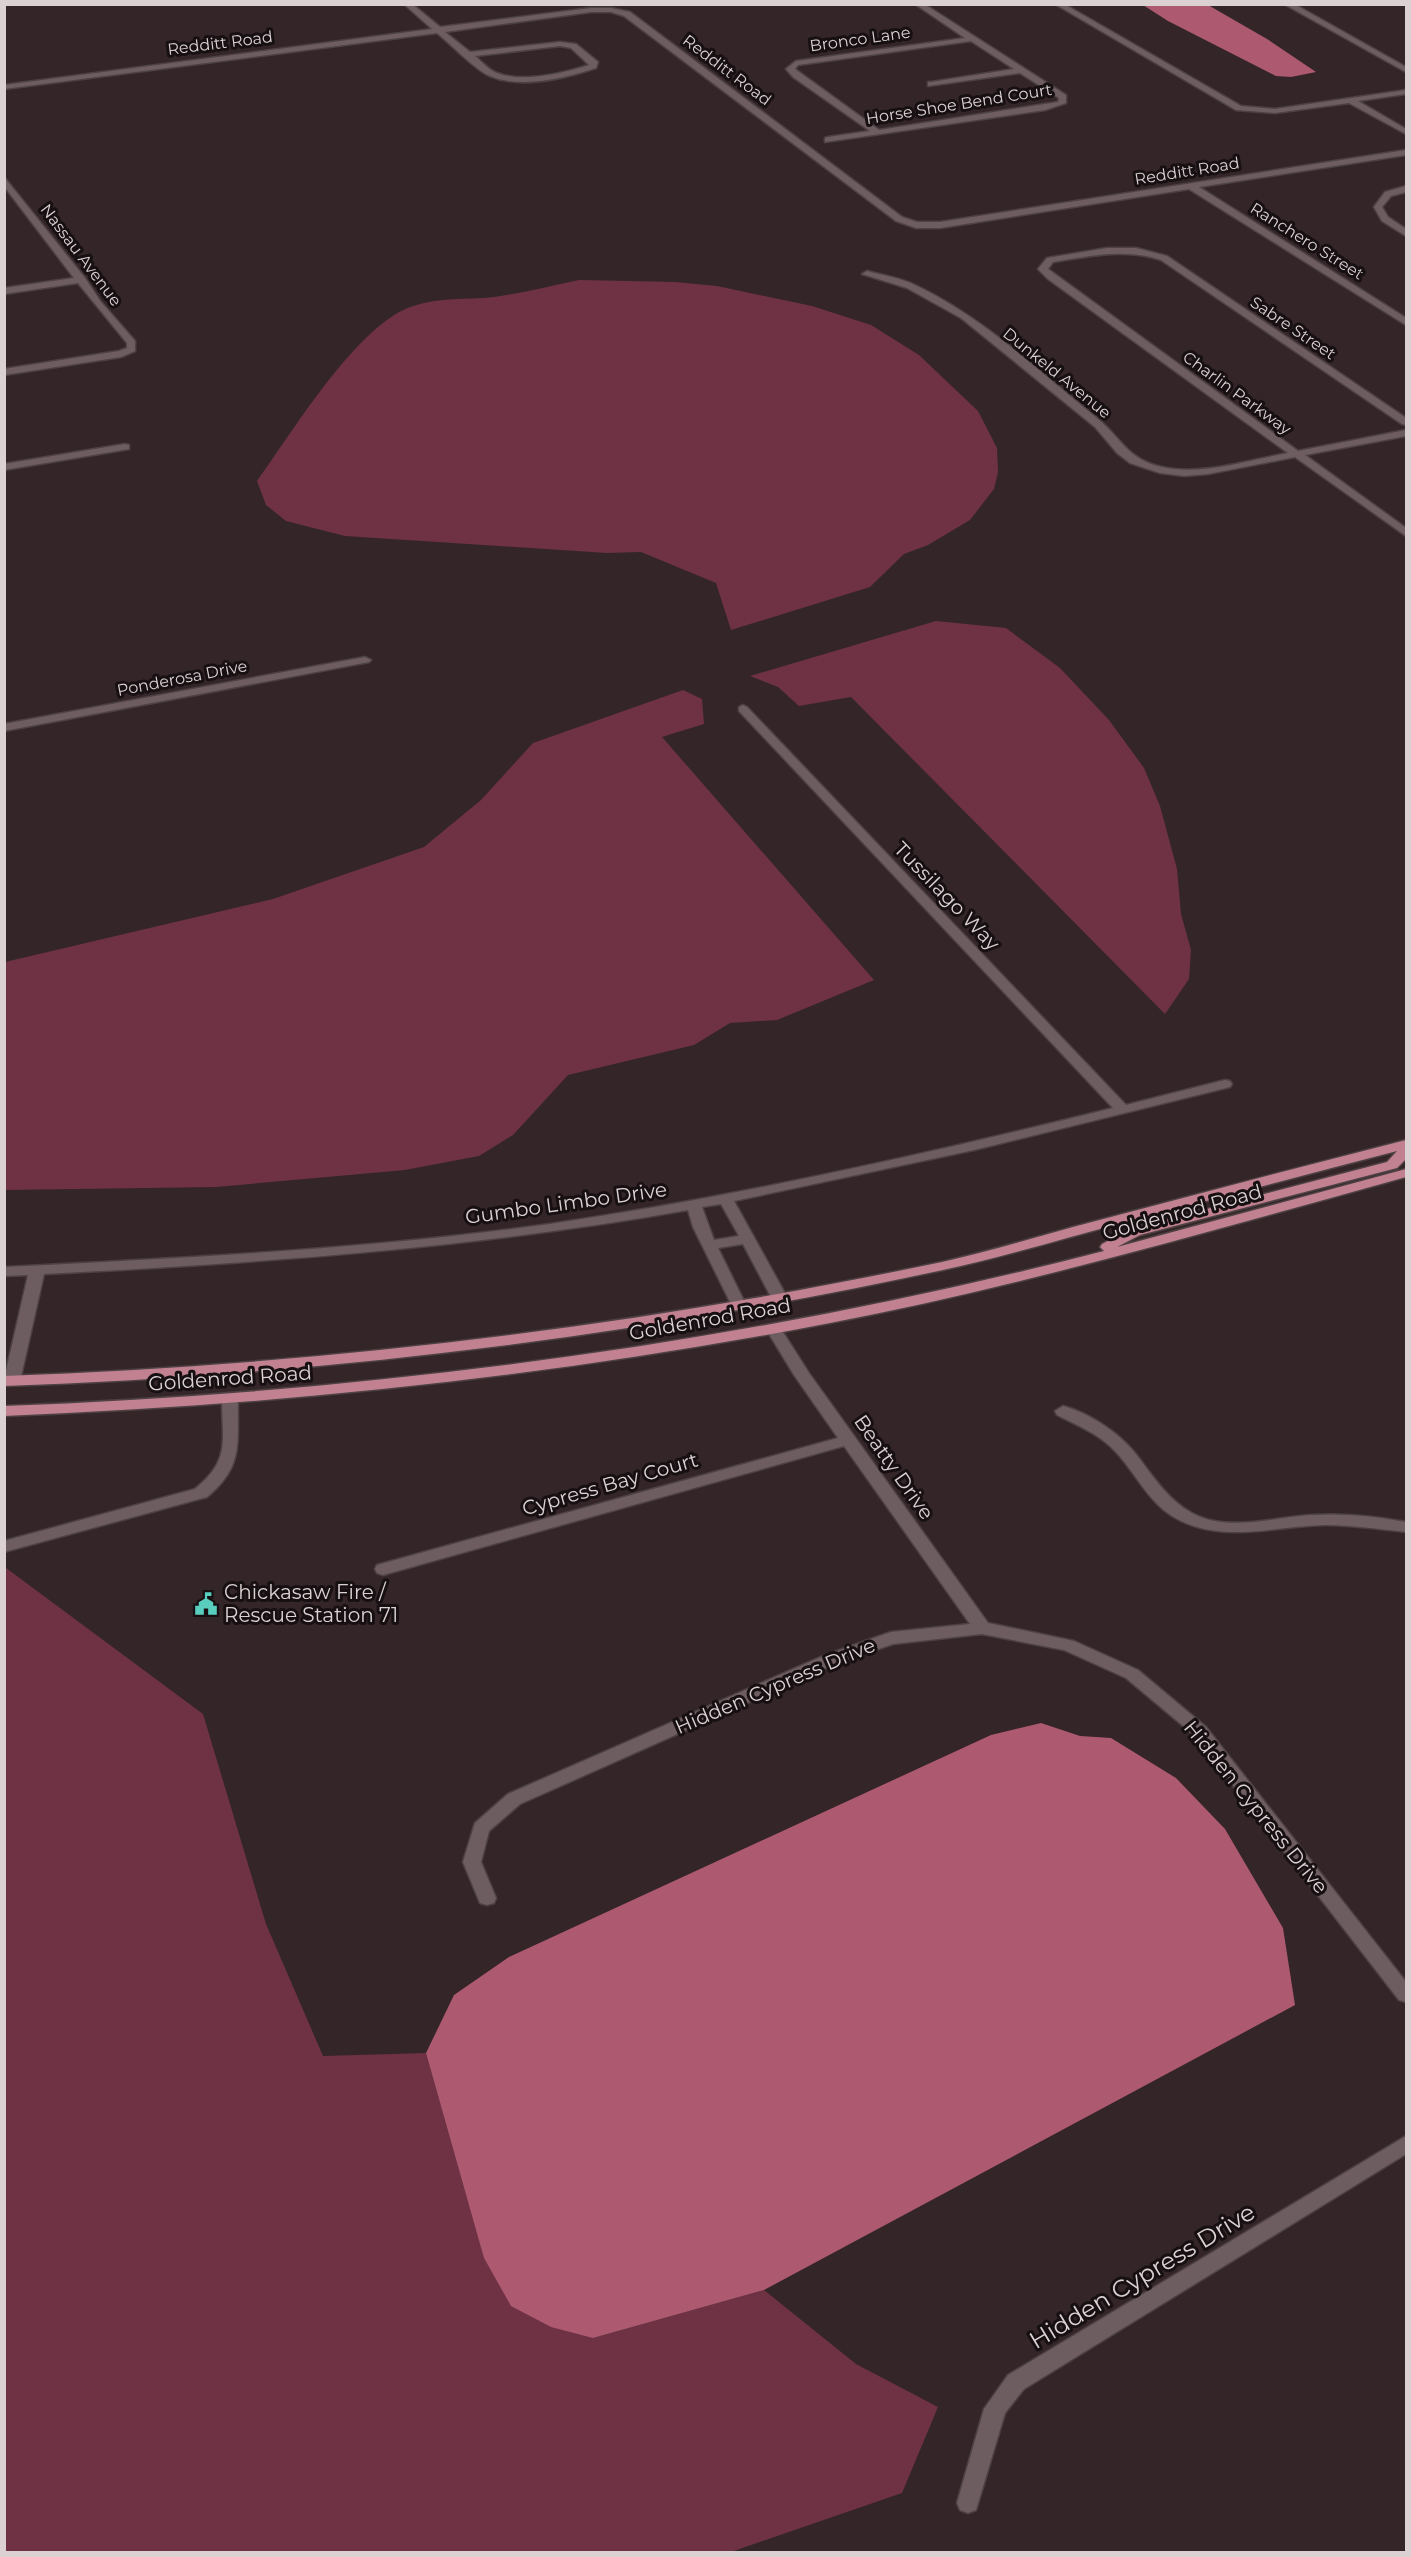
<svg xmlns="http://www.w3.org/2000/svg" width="1411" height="2557" font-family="Montserrat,sans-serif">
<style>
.green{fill:#6e3244}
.water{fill:#ad5a71}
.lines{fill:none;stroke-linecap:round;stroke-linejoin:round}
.minor-casing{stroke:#4d4143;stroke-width:3}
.major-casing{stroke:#4d4143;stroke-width:3}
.minor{fill:#6e5d60;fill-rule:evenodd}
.major{fill:#c18191;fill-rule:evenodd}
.labels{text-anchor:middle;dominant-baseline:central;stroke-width:6;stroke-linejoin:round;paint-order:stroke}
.far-street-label{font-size:16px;fill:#dbd1d3;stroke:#171012}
.street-label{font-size:20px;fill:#dbd1d3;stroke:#171012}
.poi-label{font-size:20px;fill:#dbd1d3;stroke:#171012;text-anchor:start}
.near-street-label{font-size:24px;fill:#dbd1d3;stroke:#171012}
</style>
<rect width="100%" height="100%" fill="#342529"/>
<g class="green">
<path d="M579,280L675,282L717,286L812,306L871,325L919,355L978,411L997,448L998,472L994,489L970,520L928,545L904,554L870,587L731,630L716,583L641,552L607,553L345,536L286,521L266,505L257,481C292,433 357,324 413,306C439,297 467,300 494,297C523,293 551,286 579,280Z"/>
<polygon points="936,621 1006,628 1060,668 1109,720 1144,768 1160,806 1177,869 1181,914 1191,950 1189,979 1165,1014 851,697 799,706 778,687 750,676"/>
<polygon points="683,690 702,699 704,724 662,737 874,980 777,1020 730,1023 694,1045 568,1075 513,1135 479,1156 405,1170 216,1187 5,1190 5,962 273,899 424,847 481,800 533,743"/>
<polygon points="6,1568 203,1714 266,1924 323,2056 426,2053 461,2175 593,2338 764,2290 856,2364 938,2407 902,2493 731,2552 5,2552"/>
</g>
<g class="water">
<polygon points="1143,5 1208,5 1267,39 1316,72 1291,77 1276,76 1168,21"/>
<polygon points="1041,1723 1080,1736 1111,1738 1176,1778 1225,1829 1283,1928 1295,2005 764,2290 593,2338 551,2327 511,2306 484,2258 426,2053 454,1995 509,1957 991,1735"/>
</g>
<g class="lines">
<g class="minor-casing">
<g id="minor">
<path d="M404,4H412L440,27L591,8H611L630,12L902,217L917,222H940L1406,150V155L1199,187L1406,318V325L1189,189L940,228H916L896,221L624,16L611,12H591L445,32L470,52L560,42L576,44L598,62L596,68C566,78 520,89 490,76C475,70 451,44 437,33L4,89V85L432,29ZM560,46L571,48L589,65C564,73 523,83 497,73C489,70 482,62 475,56Z"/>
<path d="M915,4H924L1066,95V103L1045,110L825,142V138L828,137L870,131L793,77L786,69L796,61L965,38ZM971,41L1014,69L931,82H928V86L1020,73L1059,98L1058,102L879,130L795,69L798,65Z"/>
<polygon points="1055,4 1064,4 1241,106 1275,109 1406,90 1406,94 1358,101 1406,129 1406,134 1349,103 1275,113 1236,110"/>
<polygon points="1284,4 1294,4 1406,67 1406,72"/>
<polygon points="4,177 85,278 101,302 135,341 135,351 121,357 4,375 4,369 119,351 127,348 127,343 78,283 4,294 4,288 74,278 4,186"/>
<polygon points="1406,186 1406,192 1391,196 1382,207 1388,217 1406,229 1406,236 1382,221 1374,207 1385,192"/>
<path d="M1107,248H1136L1167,256L1406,418V425L1402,424L1161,260C1124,248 1090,256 1053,262L1048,269L1298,451L1406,430V436L1305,455L1406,528V536L1295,457L1208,474L1184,476L1160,473L1130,463L1117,453L1095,427L961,318L907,288L862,274L867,271C882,275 901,278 915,285C983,317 1040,372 1098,419C1122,439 1128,460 1162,467C1202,476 1248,460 1288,453L1048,279L1038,269L1047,258Z"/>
<polygon points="125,444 129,445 129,449 4,470 4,464"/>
<polygon points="365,657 371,660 369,662 4,731 4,724"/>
<path d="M743,705L747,707L1126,1105L1225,1080L1230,1081L1232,1084L1230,1087L974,1150L734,1201L787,1297L779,1302L771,1297L743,1244L718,1248L746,1305L738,1310L733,1308L693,1227L688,1210C474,1248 260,1263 44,1274L20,1381L18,1384H6L4,1380L28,1275L4,1276V1267C186,1258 369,1249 550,1224C740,1196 927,1154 1113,1108L739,711V707ZM721,1204L739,1236L714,1240L702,1207Z"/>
<polygon points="774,1324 779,1326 809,1373 988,1623 1074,1641 1138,1670 1206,1727 1406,1982 1406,2002 1399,2000 1194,1735 1126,1678 1064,1650 982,1634 893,1644 835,1664 520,1804 489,1831 481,1862 496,1898 494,1903 487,1905 480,1903 463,1862 475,1823 508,1794 823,1656 891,1632 970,1624 844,1446 383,1575 377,1573 375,1569 377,1565 838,1438 794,1375 766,1329"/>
<path d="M230,1395L238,1400C237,1444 244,1466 207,1497L4,1552V1541L195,1489C231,1460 222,1441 222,1400Z"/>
<path d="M1063,1406C1089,1413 1118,1432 1135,1453C1154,1477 1169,1503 1198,1516C1233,1531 1276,1517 1311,1515C1343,1513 1375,1516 1406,1522V1532C1379,1529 1352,1525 1325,1525C1274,1526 1219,1545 1172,1516C1147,1500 1135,1472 1115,1451C1099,1434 1077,1425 1057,1415L1055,1411Z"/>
<polygon points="1406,2136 1406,2154 1024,2389 1005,2413 976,2510 968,2513 960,2510 957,2503 984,2409 1008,2375"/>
</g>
</g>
<g class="major-casing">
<path id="major" d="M1406,1140V1159L1397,1168L1140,1235L1117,1247L1406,1169V1177C1215,1230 1025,1285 830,1323C557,1376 282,1405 4,1416V1406C377,1392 743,1344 1104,1251L1100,1247L1102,1244L1130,1229L1387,1162L1397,1151C1305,1175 1213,1199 1122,1223C1062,1239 1003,1257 943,1270C634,1337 320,1375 4,1386V1376C320,1365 633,1327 942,1262C986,1252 1030,1239 1073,1227C1184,1198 1295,1168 1406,1140Z"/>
</g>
<use href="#minor" class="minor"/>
<use href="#major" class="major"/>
</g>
<defs>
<g id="civic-bare" transform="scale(1.8)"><path d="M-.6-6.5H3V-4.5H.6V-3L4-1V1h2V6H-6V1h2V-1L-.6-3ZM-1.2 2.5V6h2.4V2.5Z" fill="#59cebf" stroke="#171012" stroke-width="2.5" paint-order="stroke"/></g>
</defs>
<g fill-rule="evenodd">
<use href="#civic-bare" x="206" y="1604"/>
</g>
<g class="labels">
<g class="far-street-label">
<text transform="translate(860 39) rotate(-8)">Bronco Lane</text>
<text transform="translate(220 43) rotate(-7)">Redditt Road</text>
<text transform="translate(727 70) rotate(37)">Redditt Road</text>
<text transform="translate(959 104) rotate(-9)">Horse Shoe Bend Court</text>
<text transform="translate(1187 171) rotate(-9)">Redditt Road</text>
<text transform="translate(1307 241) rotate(32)">Ranchero Street</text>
<text transform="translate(81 255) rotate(53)">Nassau Avenue</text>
<text transform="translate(1293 328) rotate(34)">Sabre Street</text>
<text transform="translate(1057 373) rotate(39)">Dunkeld Avenue</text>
<text transform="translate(1237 393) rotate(36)">Charlin Parkway</text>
<text transform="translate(182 678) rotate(-11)">Ponderosa Drive</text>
</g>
<g class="street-label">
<text transform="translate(947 896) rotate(46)">Tussilago Way</text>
<text transform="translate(566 1203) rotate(-8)">Gumbo Limbo Drive</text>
<text transform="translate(1182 1212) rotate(-15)">Goldenrod Road</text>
<text transform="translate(710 1319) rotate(-10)">Goldenrod Road</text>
<text transform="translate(230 1378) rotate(-4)">Goldenrod Road</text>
<text transform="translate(894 1467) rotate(55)">Beatty Drive</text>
<text transform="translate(610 1484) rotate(-16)">Cypress Bay Court</text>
<text transform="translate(775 1686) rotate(-23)">Hidden Cypress Drive</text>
<text transform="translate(1256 1807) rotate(51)">Hidden Cypress Drive</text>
</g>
<g class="poi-label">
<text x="224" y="1592">Chickasaw Fire /<tspan x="224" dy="23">Rescue Station 71</tspan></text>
</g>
<g class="near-street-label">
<text transform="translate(1142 2276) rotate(-31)">Hidden Cypress Drive</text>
</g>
</g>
<rect width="1411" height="2557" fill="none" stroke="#dbd1d3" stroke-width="12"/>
</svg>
